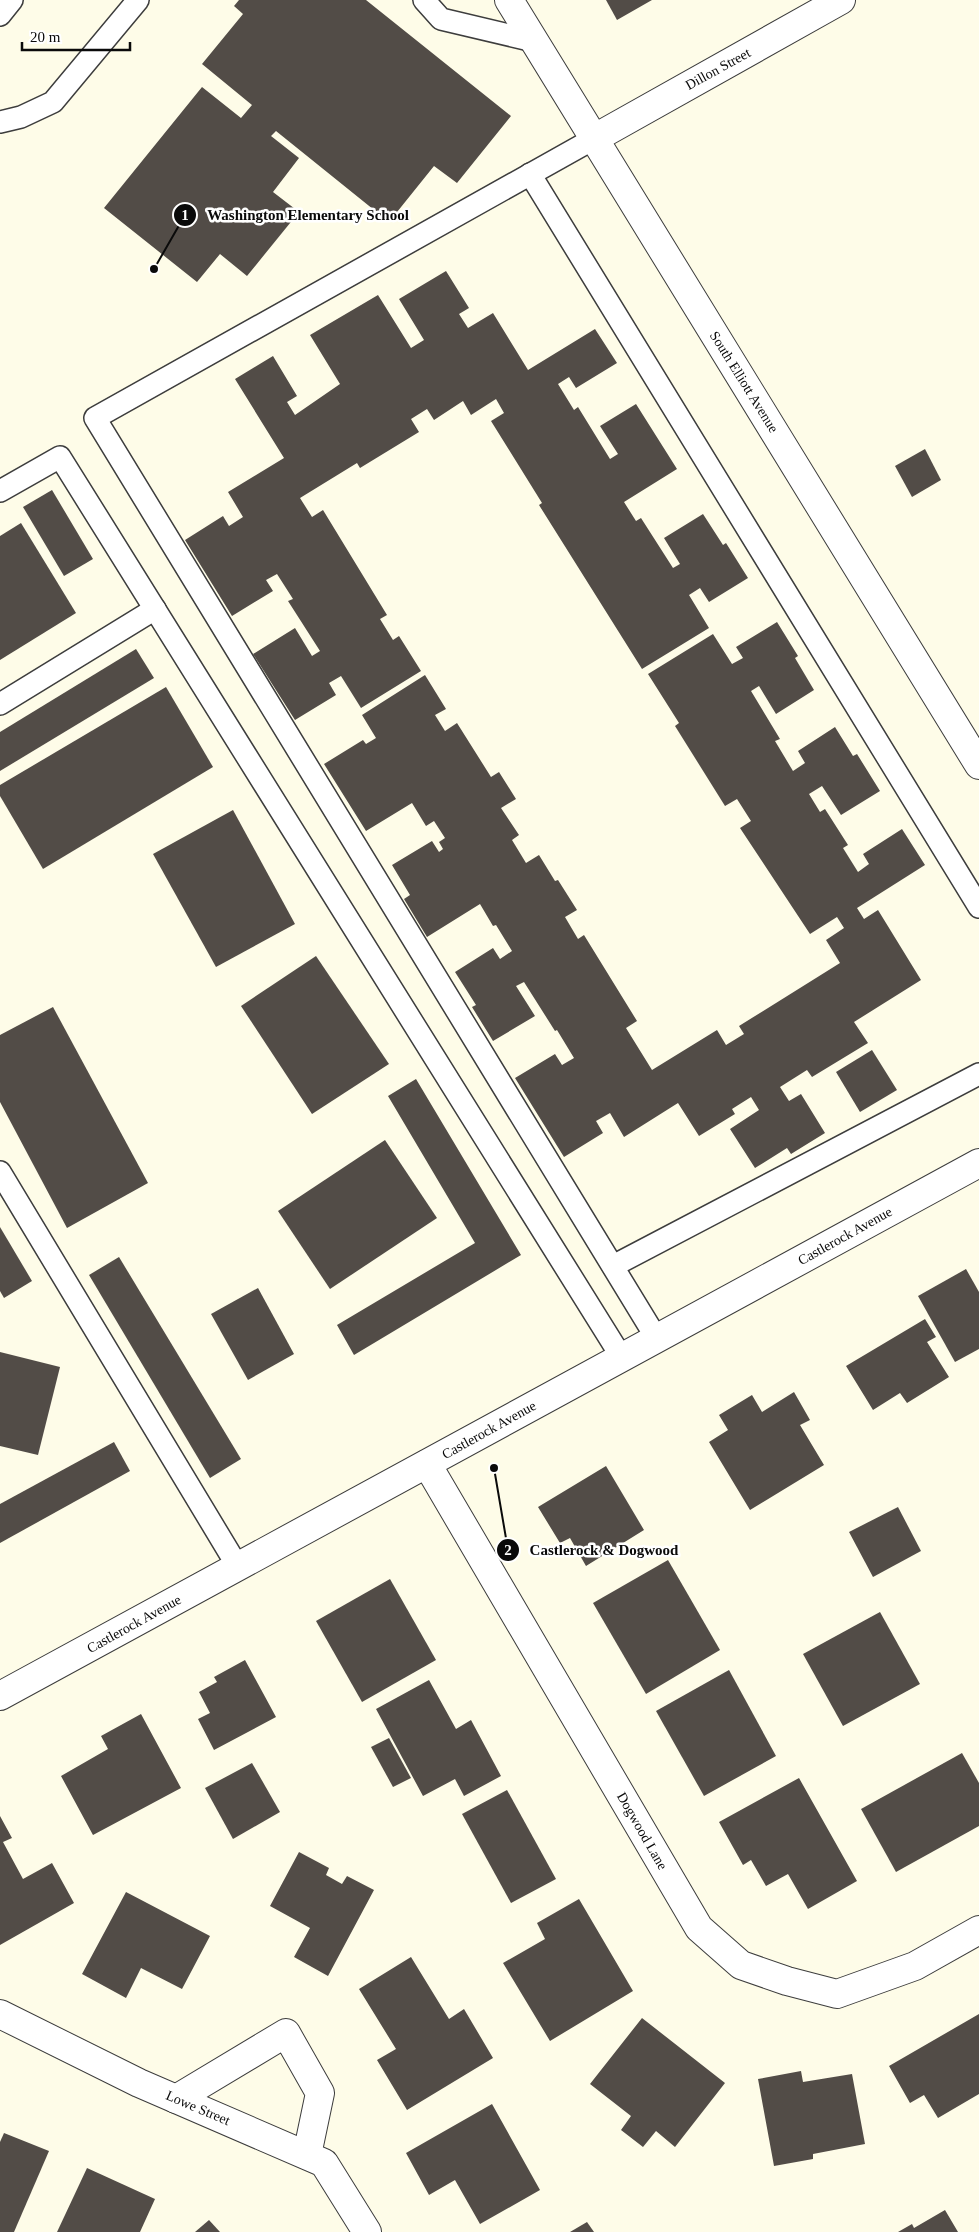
<svg xmlns="http://www.w3.org/2000/svg" width="979" height="2232" font-family="Georgia,serif">
<style>
.building{fill:#524c47}
.lines{fill:none;stroke-linecap:round;stroke-linejoin:round}
.service-casing{stroke:#3d3d3d;stroke-width:24}
.minor-casing{stroke:#3d3d3d;stroke-width:30}
.tertiary-casing{stroke:#3d3d3d;stroke-width:30}
.service{stroke:#fff;stroke-width:21}
.minor{stroke:#fff;stroke-width:28}
.tertiary{stroke:#fff;stroke-width:28}
.labels{text-anchor:middle;dominant-baseline:central;stroke-width:5;stroke-linejoin:round;paint-order:stroke}
.street-label{font-size:14px;fill:#0a0a0a;stroke:#fff}
.leader{fill:none;stroke:#0a0a0a;stroke-width:2}
.callout-dot{fill:#0a0a0a;stroke:#fff;stroke-width:2}
.mark-label{font-size:15px;text-anchor:middle;font-weight:bold;fill:#fff}
.callout-label{font-size:15px;text-anchor:middle;font-weight:bold;fill:#0a0a0a;stroke:#fff;stroke-width:5;stroke-linejoin:round;paint-order:stroke}
</style>
<rect width="100%" height="100%" fill="#fefce8"/>
<g class="building">
<polygon points="239,0 366,0 511,116 457,183 434,166 389,222 276,131 271,136 299,158 273,192 299,212 247,276 220,254 197,282 104,208 202,87 241,118 252,105 202,64 243,14 234,6"/>
<polygon points="606,0 652,0 617,20"/>
<polygon points="446,271 469,308 459,314 468,328 493,313 528,370 595,329 617,363 576,388 569,377 558,384 574,410 578,407 610,459 618,454 600,426 636,404 677,469 624,502 636,521 641,518 673,568 680,564 664,538 703,514 723,545 726,543 748,578 709,602 700,588 689,595 709,628 642,669 539,505 542,503 491,421 504,413 496,399 471,415 463,401 434,420 427,409 411,419 419,432 360,468 357,463 300,498 312,517 323,510 387,615 380,619 393,640 399,636 421,671 361,708 341,676 329,683 336,695 295,720 253,654 295,628 312,656 320,651 288,601 293,599 277,574 266,580 273,591 232,616 185,540 223,516 229,526 243,517 228,492 284,458 235,379 273,356 297,396 287,402 295,415 340,384 310,335 378,295 411,348 424,340 399,299"/>
<polygon points="925,449 941,480 912,497 895,466"/>
<polygon points="52,490 93,559 64,576 23,507"/>
<polygon points="21,523 76,613 0,660 0,536"/>
<polygon points="777,622 798,656 795,658 814,690 776,714 759,686 751,691 780,739 775,741 793,771 805,763 798,751 835,727 853,756 857,754 880,791 841,815 822,786 809,794 820,812 825,809 848,845 843,848 858,872 869,864 863,854 902,829 925,865 857,908 864,919 878,910 921,980 854,1022 868,1043 812,1077 807,1070 780,1087 789,1101 801,1094 825,1133 791,1154 787,1148 755,1168 730,1129 759,1110 751,1097 732,1109 735,1114 699,1136 678,1103 624,1137 610,1113 596,1121 603,1133 564,1157 515,1078 555,1054 562,1065 574,1058 557,1030 555,1031 524,982 516,986 535,1016 493,1041 472,1007 476,1005 455,972 493,948 500,959 512,951 496,925 493,926 480,904 427,937 404,899 410,895 392,865 432,841 439,852 443,849 439,842 445,838 434,821 426,826 412,803 366,831 324,764 363,740 366,744 376,738 362,715 425,675 446,709 435,715 445,731 457,723 491,777 499,772 516,799 501,808 519,835 512,840 526,863 539,855 555,881 558,880 577,910 565,917 578,939 584,935 637,1021 626,1028 652,1070 717,1030 726,1045 744,1034 739,1026 840,963 826,940 844,928 837,917 810,934 740,828 751,821 737,799 725,806 675,726 679,723 648,674 713,634 732,664 743,658 736,647"/>
<polygon points="136,649 154,678 0,771 0,732"/>
<polygon points="166,687 213,767 43,869 0,796 0,785"/>
<polygon points="233,810 295,924 216,967 153,854"/>
<polygon points="316,956 389,1064 312,1114 241,1006"/>
<polygon points="53,1007 148,1183 67,1228 0,1102 0,1035"/>
<polygon points="872,1050 897,1090 860,1112 836,1072"/>
<polygon points="416,1079 521,1255 354,1355 337,1325 475,1243 388,1096"/>
<polygon points="385,1140 437,1218 330,1289 278,1211"/>
<polygon points="0,1227 32,1281 4,1298 0,1291"/>
<polygon points="119,1257 241,1459 210,1478 89,1275"/>
<polygon points="966,1269 979,1292 979,1349 955,1362 918,1296"/>
<polygon points="258,1288 294,1354 248,1380 211,1314"/>
<polygon points="925,1319 936,1337 927,1342 949,1377 907,1403 900,1393 873,1410 846,1366"/>
<polygon points="0,1352 60,1367 38,1455 0,1446"/>
<polygon points="794,1392 810,1420 800,1425 824,1465 750,1510 709,1442 728,1430 719,1415 752,1395 762,1412"/>
<polygon points="114,1442 130,1471 0,1543 0,1504"/>
<polygon points="606,1466 644,1530 586,1566 570,1538 560,1543 538,1507"/>
<polygon points="898,1507 921,1551 873,1577 849,1532"/>
<polygon points="668,1560 720,1650 646,1694 593,1603"/>
<polygon points="390,1579 436,1660 362,1702 316,1621"/>
<polygon points="880,1612 920,1684 843,1726 803,1654"/>
<polygon points="245,1660 276,1717 214,1750 198,1719 210,1713 199,1692 217,1682 214,1677"/>
<polygon points="729,1670 776,1756 704,1796 656,1711"/>
<polygon points="429,1680 456,1729 471,1720 501,1776 464,1796 455,1779 423,1796 376,1709"/>
<polygon points="141,1714 181,1788 93,1835 61,1776 108,1749 101,1736"/>
<polygon points="389,1738 411,1778 393,1787 371,1747"/>
<polygon points="962,1753 979,1783 979,1826 896,1872 861,1809"/>
<polygon points="252,1763 280,1812 233,1839 205,1788"/>
<polygon points="799,1778 857,1881 808,1909 788,1874 766,1886 751,1860 743,1865 719,1822"/>
<polygon points="507,1790 556,1879 511,1903 462,1814"/>
<polygon points="0,1816 12,1838 3,1842 23,1879 52,1863 74,1903 0,1945"/>
<polygon points="299,1852 329,1868 326,1875 342,1884 347,1876 374,1890 328,1976 294,1957 310,1928 270,1906"/>
<polygon points="126,1892 210,1936 182,1989 141,1968 126,1998 82,1974"/>
<polygon points="579,1899 633,1991 550,2041 503,1963 545,1939 537,1923"/>
<polygon points="411,1957 449,2019 464,2009 493,2058 407,2110 377,2060 396,2049 359,1989"/>
<polygon points="979,2014 979,2094 938,2118 924,2095 910,2103 889,2066"/>
<polygon points="642,2018 725,2083 675,2147 656,2131 643,2147 621,2130 631,2116 590,2084"/>
<polygon points="801,2071 803,2082 852,2074 865,2144 813,2154 813,2159 774,2166 758,2079"/>
<polygon points="492,2104 540,2190 480,2224 455,2180 429,2195 406,2153"/>
<polygon points="4,2133 49,2151 14,2232 0,2232 0,2142"/>
<polygon points="87,2168 155,2199 140,2232 57,2232"/>
<polygon points="945,2210 958,2232 898,2232 912,2224 914,2228"/>
<polygon points="209,2220 220,2232 195,2232"/>
<polygon points="587,2222 594,2232 570,2232"/>
</g>
<g class="lines">
<g class="service-casing">
<g id="service">
<polyline points="424,0 441,19 534,41"/>
<polyline points="0,15 12,0"/>
<polyline points="0,122 21,117 53,102 138,0"/>
<polyline points="595,138 95,418 657,1339"/>
<polyline points="530,174 979,907"/>
<polyline points="0,491 60,457 622,1358"/>
<polyline points="0,704 155,609"/>
<polyline points="0,1172 238,1567"/>
<polyline points="613,1266 979,1074"/>
</g>
</g>
<g class="minor-casing">
<g id="minor">
<polyline points="509,0 979,765"/>
<polyline points="595,138 841,0"/>
<polyline points="427,1464 699,1928 741,1965 787,1981 837,1994 915,1966 979,1930"/>
<polyline points="0,2014 139,2083 324,2163 367,2232"/>
<polyline points="176,2099 286,2033 320,2093 307,2155"/>
</g>
</g>
<g class="tertiary-casing">
<polyline id="tertiary" points="0,1696 979,1163"/>
</g>
<use href="#service" class="service"/>
<use href="#minor" class="minor"/>
<use href="#tertiary" class="tertiary"/>
</g>
<g class="labels">
<g class="street-label">
<text transform="translate(718 69) rotate(-29)">Dillon Street</text>
<text transform="translate(744 382) rotate(58)">South Elliott Avenue</text>
<text transform="translate(845 1236) rotate(-29)">Castlerock Avenue</text>
<text transform="translate(489 1430) rotate(-29)">Castlerock Avenue</text>
<text transform="translate(134 1624) rotate(-29)">Castlerock Avenue</text>
<text transform="translate(642 1831) rotate(60)">Dogwood Lane</text>
<text transform="translate(198 2108) rotate(23)">Lowe Street</text>
</g>
</g>
<path class="leader" d="M154 269L185 215M494 1468L508 1550"/>
<g class="callout-dot">
<circle cx="154" cy="269" r="5"/>
<circle cx="494" cy="1468" r="5"/>
<circle cx="185" cy="215" r="12"/>
<circle cx="508" cy="1550" r="12"/>
</g>
<g class="mark-label">
<text x="185" y="220">1</text>
<text x="508" y="1555">2</text>
</g>
<g class="callout-label">
<text x="308" y="220">Washington Elementary School</text>
<text x="604" y="1555">Castlerock &amp; Dogwood</text>
</g>
<path d="M22 42v8h108v-8" fill="none" stroke="#0a0a0a" stroke-width="2.5"/>
<text x="30" y="42" font-size="15" fill="#0a0a0a" stroke="#ffffff" stroke-width="4" paint-order="stroke">20 m</text>
</svg>
